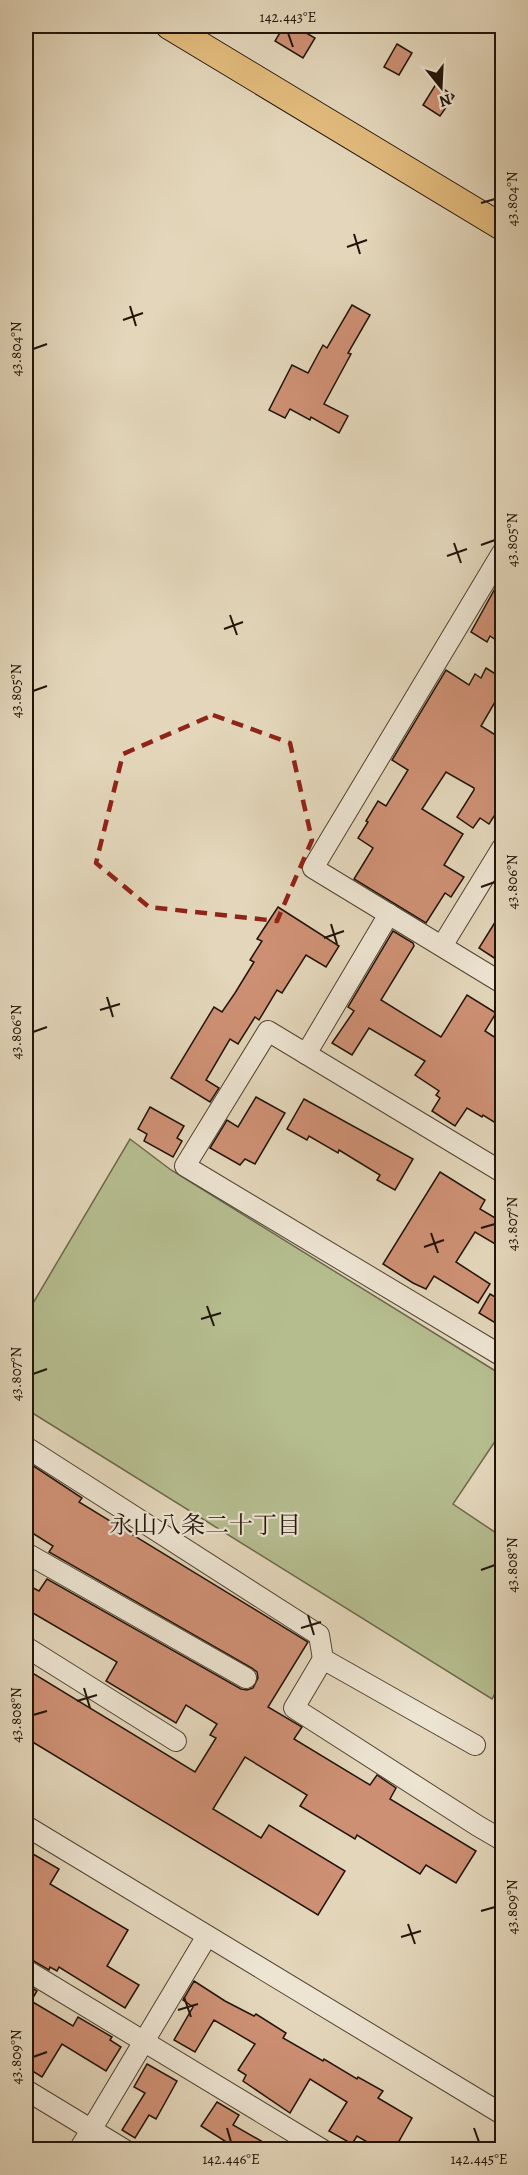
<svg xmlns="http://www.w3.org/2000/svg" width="528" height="2175" font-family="Alegreya,'Noto Serif JP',serif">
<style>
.green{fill:#b5bd8f;stroke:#6c684c;stroke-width:1.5}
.building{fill:#ce9074;stroke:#221409;stroke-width:1.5}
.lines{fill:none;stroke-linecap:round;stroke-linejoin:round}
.minor-casing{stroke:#524435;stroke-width:22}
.major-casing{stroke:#221409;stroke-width:28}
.minor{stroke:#ede4d2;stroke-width:20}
.major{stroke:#e2bb7d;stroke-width:26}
.marked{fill:none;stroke:#8f2418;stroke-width:4.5;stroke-dasharray:12 8;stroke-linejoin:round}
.ticks{fill:none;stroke:#221409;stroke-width:2}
.labels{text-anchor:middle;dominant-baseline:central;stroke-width:4.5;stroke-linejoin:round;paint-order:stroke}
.neighbourhood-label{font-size:24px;fill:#221409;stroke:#ede4d2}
.neatline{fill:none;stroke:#221409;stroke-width:2}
.ticks-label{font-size:15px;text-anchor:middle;fill:#221409}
</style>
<rect width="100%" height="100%" fill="#e3d6ba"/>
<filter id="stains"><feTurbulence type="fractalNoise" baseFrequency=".00333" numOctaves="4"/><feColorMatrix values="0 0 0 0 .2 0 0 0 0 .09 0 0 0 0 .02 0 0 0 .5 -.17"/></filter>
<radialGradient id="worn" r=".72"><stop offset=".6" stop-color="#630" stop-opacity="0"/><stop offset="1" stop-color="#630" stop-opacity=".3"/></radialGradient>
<polygon class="green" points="130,1139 171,1170 502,1375 502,1431 453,1504 502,1537 502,1682 492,1699 26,1409 26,1315"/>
<g class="building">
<polygon points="284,26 294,26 315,38 303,58 275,41"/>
<polygon points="397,44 412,53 399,75 384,67"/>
<polygon points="436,84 454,96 440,116 423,105"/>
<polygon points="352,305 370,315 348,353 351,354 324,404 348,416 339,433 311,417 310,420 290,409 285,418 269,410 292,365 308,373 323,345 327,348"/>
<polygon points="502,576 502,644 490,636 487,642 471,632"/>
<polygon points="486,668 502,678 502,690 481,726 502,739 502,804 489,824 480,818 473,828 457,817 474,790 474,788 446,772 422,809 463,834 444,865 464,877 451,897 445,893 426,923 354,879 373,848 358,838 368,822 366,821 378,801 386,806 408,770 392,760 446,670 469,685 475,674 481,678"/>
<polygon points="278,907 339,946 326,967 306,955 282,993 277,990 259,1020 255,1017 238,1044 230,1039 206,1080 219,1088 210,1102 171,1078 214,1007 222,1012 235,993 254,962 250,960 262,941 257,939"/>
<polygon points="502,911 502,963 479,948"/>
<polygon points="393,931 413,943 414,946 381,1000 441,1037 467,995 496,1013 485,1031 502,1042 502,1127 483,1115 482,1117 467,1108 455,1126 432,1111 440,1098 436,1095 439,1091 415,1075 425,1061 369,1028 352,1055 332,1043 354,1011 348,1007"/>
<polygon points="256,1097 285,1113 255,1164 245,1159 240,1165 210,1148 227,1120 238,1127"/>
<polygon points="304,1099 413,1159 395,1190 377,1180 380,1175 339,1150 338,1153 309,1136 307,1140 287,1129"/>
<polygon points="150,1107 184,1126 177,1138 182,1141 173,1157 144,1141 147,1134 138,1129"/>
<polygon points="440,1172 485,1200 480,1209 502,1222 502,1248 475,1232 456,1262 490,1284 478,1303 434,1276 426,1289 413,1283 383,1264"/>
<polygon points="490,1294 502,1301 502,1327 479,1313"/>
<polygon points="26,1461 82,1498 79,1502 308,1642 268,1707 302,1727 294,1739 370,1785 377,1775 396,1788 390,1799 476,1851 456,1883 426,1865 420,1874 357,1835 355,1839 300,1806 307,1795 245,1757 213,1809 261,1838 269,1825 345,1871 318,1915 26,1738 26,1669 195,1772 216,1738 210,1735 217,1724 186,1705 176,1723 106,1681 117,1662 26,1609 26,1584 39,1591 47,1579 241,1689 247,1690 253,1688 258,1678 257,1672 252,1668 49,1552 53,1546 26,1529"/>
<polygon points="26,1850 59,1869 50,1884 128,1930 107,1966 139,1985 125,2008 59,1967 57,1971 50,1967 49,1970 32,1960 26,1958"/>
<polygon points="194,1981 225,2001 254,2016 256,2014 286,2033 283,2038 323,2061 324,2059 357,2079 358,2077 383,2091 378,2098 412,2118 394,2150 381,2150 357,2136 352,2144 329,2131 347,2102 310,2079 290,2113 243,2081 246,2075 238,2070 255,2044 214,2020 195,2052 174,2040 193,2007 183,2000"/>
<polygon points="26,1984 37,1991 31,2001 73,2026 78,2017 112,2037 110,2040 121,2047 106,2071 62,2044 42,2077 26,2067"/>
<polygon points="147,2064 177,2081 156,2119 149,2115 135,2138 122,2130 145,2093 134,2087"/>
<polygon points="217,2102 239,2115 233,2125 277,2150 239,2150 201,2126"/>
</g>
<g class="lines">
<g class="minor-casing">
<g id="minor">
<polyline points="502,553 313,868 502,983"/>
<polyline points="442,946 502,848"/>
<polyline points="306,1054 389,914"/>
<polyline points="502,1172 268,1031 185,1166 502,1356"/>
<polyline points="26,1447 319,1635 323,1659"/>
<polyline points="26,1553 246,1678"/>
<polyline points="26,1647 176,1741"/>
<polyline points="475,1745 323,1659 294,1708 478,1826 502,1840"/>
<polyline points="26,1826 502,2114"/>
<polyline points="26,1970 323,2150"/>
<polyline points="26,2090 125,2150"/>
<polyline points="79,2150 207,1936"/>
</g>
</g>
<g class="major-casing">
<polyline id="major" points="169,26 502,227"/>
</g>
<use href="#minor" class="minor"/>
<use href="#major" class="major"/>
</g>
<path class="marked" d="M213,715L290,743L312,840L277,921L149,907L96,863L123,754Z"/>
<path class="ticks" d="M288,33L293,47M481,203L495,199M354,234L360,254M347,247L367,240M130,306L136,326M123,320L143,313M33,349L47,344M454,543L461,563M481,545L495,540M447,556L467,549M230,615L237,635M224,629L243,622M33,691L47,686M481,887L495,882M331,924L337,944M324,938L344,931M107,997L113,1017M100,1010L120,1004M33,1032L47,1027M481,1228L495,1224M431,1233L438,1253M424,1247L444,1240M207,1306L214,1326M201,1319L221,1313M33,1374L47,1369M481,1570L495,1565M308,1615L314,1635M301,1628L321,1622M84,1688L90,1708M77,1701L97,1695M33,1715L47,1711M481,1911L495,1907M408,1924L415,1944M401,1937L421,1931M184,1997L191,2017M178,2010L198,2004M33,2057L47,2052M227,2128L231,2142M474,2128L479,2142"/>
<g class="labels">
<g class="neighbourhood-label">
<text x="205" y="1525">永山八条二十丁目</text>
</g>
</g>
<rect width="528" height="2175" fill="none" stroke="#e3d6ba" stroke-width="66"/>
<g transform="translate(441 87) rotate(162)" stroke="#ede4d2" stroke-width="4.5" paint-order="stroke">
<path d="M0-4.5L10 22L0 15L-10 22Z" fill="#221409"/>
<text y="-9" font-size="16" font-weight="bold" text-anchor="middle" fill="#221409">N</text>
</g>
<rect x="33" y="33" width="462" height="2109" class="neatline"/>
<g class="ticks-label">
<text x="288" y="22">142.443°E</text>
<text transform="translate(512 199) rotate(-90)" y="5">43.804°N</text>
<text transform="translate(16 349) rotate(-90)" y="5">43.804°N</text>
<text transform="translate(512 540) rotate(-90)" y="5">43.805°N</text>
<text transform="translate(16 691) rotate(-90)" y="5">43.805°N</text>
<text transform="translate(512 882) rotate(-90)" y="5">43.806°N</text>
<text transform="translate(16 1032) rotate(-90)" y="5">43.806°N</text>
<text transform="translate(512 1224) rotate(-90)" y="5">43.807°N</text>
<text transform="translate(16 1374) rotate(-90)" y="5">43.807°N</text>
<text transform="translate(512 1565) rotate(-90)" y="5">43.808°N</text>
<text transform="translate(16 1715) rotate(-90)" y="5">43.808°N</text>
<text transform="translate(512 1907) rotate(-90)" y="5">43.809°N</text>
<text transform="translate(16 2057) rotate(-90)" y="5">43.809°N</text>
<text x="231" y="2164">142.446°E</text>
<text x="479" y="2164">142.445°E</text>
</g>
<rect width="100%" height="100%" filter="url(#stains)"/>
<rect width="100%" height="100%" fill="url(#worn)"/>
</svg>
